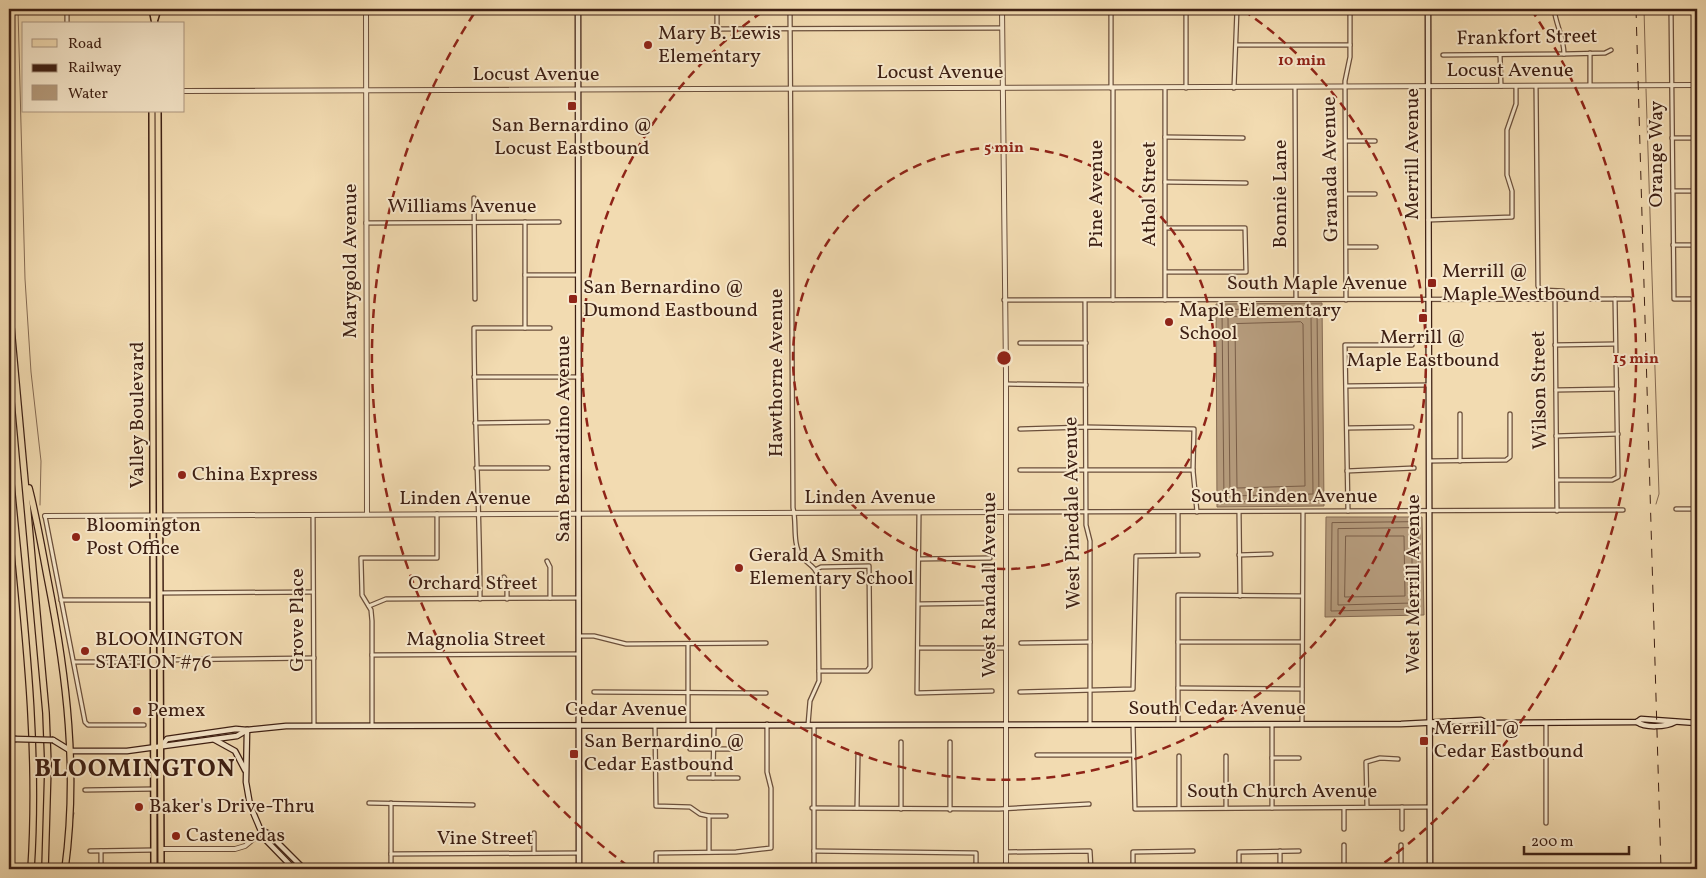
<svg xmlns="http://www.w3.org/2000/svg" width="1706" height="878" font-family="Vollkorn,serif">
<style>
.water{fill:#b59b7c;stroke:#856a52}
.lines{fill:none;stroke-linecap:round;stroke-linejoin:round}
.shore{stroke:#7a5e48;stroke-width:1}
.stream{stroke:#856a52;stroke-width:1}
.minor-casing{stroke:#6b4f3b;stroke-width:5.5}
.tertiary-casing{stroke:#6b4f3b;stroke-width:6}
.secondary-casing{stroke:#3e2014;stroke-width:7}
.primary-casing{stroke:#3e2014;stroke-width:8}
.motorway-casing{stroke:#3e2014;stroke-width:8}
.minor{stroke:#f7e8cc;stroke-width:3}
.tertiary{stroke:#f7e8cc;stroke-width:4}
.secondary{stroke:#f7e8cc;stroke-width:4.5}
.primary{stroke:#f2dbb1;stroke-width:5}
.motorway{stroke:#f2dbb1;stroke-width:5.5}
.rail{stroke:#3e2014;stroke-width:1;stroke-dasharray:9 9;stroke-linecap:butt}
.secondary-bridge-casing{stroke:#3e2014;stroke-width:7;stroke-linecap:butt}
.secondary-bridge{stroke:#f7e8cc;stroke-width:4.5}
.ring{fill:none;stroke:#8f2418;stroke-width:2.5;stroke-dasharray:9 6}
.poi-dot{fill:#8f2418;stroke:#f7e8cc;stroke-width:2}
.labels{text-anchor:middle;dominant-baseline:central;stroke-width:4;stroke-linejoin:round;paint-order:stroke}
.poi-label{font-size:20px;fill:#3e2014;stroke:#f7e8cc;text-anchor:start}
.street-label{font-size:20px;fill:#3e2014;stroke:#f7e8cc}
.district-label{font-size:25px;font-weight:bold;letter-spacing:1px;fill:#3e2014;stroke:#f7e8cc}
.centre{fill:#8f2418;stroke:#f7e8cc;stroke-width:2.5}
.ring-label{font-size:15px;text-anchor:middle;font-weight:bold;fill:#8f2418;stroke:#f7e8cc;stroke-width:4;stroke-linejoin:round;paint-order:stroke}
</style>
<rect width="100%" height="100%" fill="#f2dbb1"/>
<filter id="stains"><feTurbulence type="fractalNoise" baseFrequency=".004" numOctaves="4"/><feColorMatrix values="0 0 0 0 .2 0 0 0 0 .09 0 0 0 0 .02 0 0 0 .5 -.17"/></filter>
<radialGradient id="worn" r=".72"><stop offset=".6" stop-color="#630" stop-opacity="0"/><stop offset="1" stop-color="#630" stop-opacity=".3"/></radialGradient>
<g class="water">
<polygon points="1322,303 1324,506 1217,507 1216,304"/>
<polygon points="1326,517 1422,517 1424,615 1325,617"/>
</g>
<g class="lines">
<g class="shore">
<polygon points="1314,308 1317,310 1319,500 1224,502 1222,310"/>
<polygon points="1308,314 1311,317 1313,494 1230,496 1228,317"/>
<polygon points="1301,322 1303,324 1305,486 1237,488 1235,324"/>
<polygon points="1418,522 1419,609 1331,611 1332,523"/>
<polygon points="1412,528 1412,603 1338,605 1338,529"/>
<polygon points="1346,536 1404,536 1405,596 1345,597"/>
</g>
<g class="stream">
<polyline points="18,9 25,279 31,372 41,461 40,505"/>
<polyline points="1644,9 1646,83"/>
<polyline points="1646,89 1659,494 1656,504"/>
<polyline points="72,822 74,813"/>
</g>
<g class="minor-casing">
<g id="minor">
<polyline points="67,9 67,24"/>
<polyline points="268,9 276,11 366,11"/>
<polyline points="717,9 717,29 1002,28"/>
<path d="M790,9L793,508C797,522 792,543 801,556C807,564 816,566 818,577L819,681L810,701L808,725"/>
<polyline points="1111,9 1111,88"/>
<path d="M1554,9C1556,25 1564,38 1564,54"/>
<polyline points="1671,9 1674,299 1697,299"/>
<polyline points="1237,45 1350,45"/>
<polyline points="1590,53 1590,85"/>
<polyline points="1443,55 1564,54 1605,53 1611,50"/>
<polyline points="1500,55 1501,86"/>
<polyline points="1536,86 1538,286 1541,290 1563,291"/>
<polyline points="1295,87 1296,299"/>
<polyline points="1113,88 1113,300"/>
<polyline points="1165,88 1165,300"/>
<polyline points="1186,88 1186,9"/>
<polyline points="1234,88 1237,9"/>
<polyline points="1165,137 1243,138"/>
<polyline points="1672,138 1697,138"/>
<polyline points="1346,141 1375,141"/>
<polyline points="1165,182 1246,183"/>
<polyline points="1673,191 1697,191"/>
<polyline points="1346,194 1375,194"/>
<polyline points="474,198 475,299"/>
<polyline points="1428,220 1512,217 1512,191 1507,175 1507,130 1516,104 1516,87"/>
<polyline points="525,222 525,328"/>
<polyline points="366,223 559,222"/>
<polyline points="1166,228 1245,228 1246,272 1166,272"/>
<polyline points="1673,245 1697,245"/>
<polyline points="1347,247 1376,247"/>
<polyline points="525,275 578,275"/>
<polyline points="1555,299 1557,511"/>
<polyline points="1004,300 1630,299"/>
<polyline points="1346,300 1345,81 1350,57 1350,9"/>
<polyline points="1085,301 1086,525 1090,541 1090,724"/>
<polyline points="1020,343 1086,343"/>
<polyline points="1555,345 1615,344"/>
<polyline points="474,377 579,377"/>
<polyline points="1006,384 1086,385"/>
<polyline points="1347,386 1429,385"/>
<polyline points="1556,390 1617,389"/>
<polyline points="475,423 548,422"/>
<polyline points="1347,428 1412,427"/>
<polyline points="1020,429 1086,427 1194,429 1193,470 1197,512"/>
<polyline points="1556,436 1618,434"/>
<polyline points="1429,461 1506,460 1510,457 1510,414"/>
<polyline points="1460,461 1460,414"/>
<polyline points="476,468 548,468"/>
<polyline points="1020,470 1193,470"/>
<polyline points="1347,471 1414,468"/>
<polyline points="1557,480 1612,480 1618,477 1615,299"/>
<polyline points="1676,509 1697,509"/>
<polyline points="1348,511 1345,345 1412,345"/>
<polyline points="1005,512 1623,510"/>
<polyline points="1178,512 1178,554"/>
<polyline points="1239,512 1240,596"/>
<polyline points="919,513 917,693 992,691"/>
<polyline points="313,515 314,726"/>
<polyline points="45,516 85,722 88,725 144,725"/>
<polyline points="1239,555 1271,554"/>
<polyline points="919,559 990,558"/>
<polyline points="547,561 550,567 550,598"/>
<polyline points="817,569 821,567 869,566 870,667 867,671 819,671"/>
<polyline points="504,577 507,583 507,599"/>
<polyline points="160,593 313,592"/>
<path d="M480,599C480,509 474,419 474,328H550"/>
<polyline points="61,600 153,600"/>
<polyline points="919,604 991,603"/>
<polyline points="369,606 386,599 579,598"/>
<polyline points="579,636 594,636 626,644 766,643"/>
<polyline points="1178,642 1301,642"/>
<polyline points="1021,643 1090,642"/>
<polyline points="918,648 1005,648"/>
<polyline points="372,655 579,654"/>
<polyline points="161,660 314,658"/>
<polyline points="74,662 153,662"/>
<polyline points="1178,688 1302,689"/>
<polyline points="594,692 766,693"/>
<polyline points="1020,692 1133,689 1136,556 1198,555"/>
<polyline points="1546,723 1546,823"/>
<polyline points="1178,724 1178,595 1302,596"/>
<polyline points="1302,724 1303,512"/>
<polyline points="655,725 656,806 690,807 700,814 709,816 726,816"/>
<polyline points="688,725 688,644"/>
<polyline points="714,725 713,778 738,778"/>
<polyline points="1133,725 1135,809 1430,807"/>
<polyline points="1272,725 1272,808"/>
<polyline points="372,726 372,621 371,610 362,595 361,558 437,558 437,514"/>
<polyline points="901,742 901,809"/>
<polyline points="950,742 950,810"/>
<polyline points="690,749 739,749"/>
<polyline points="1037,755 1133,755"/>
<polyline points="1226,756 1226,808"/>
<polyline points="1272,758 1299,758"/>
<polyline points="689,778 713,778"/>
<polyline points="85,790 154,789"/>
<polyline points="369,803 473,805"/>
<polyline points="1367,807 1366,762 1380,758 1398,759"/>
<polyline points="812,808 999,809 1089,804"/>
<polyline points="857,808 858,755"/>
<polyline points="1179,808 1179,756"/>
<polyline points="1344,808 1344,829"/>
<polyline points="1402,829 1402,807"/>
<polyline points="534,833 534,853"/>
<polyline points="1344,845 1344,869"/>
<polyline points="90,851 154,850"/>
<polyline points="101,851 101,869"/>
<polyline points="814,851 976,853 976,869"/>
<polyline points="1280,851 1280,869"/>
<polyline points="709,852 709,816"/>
<polyline points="1006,852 1090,851 1091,869"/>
<polyline points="391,854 579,853"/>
<polyline points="391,869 391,803"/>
<polyline points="656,869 656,853 736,852 771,848 771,788 767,772 767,724"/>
<polyline points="814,869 814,725"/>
<polyline points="1133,869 1133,852 1193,851"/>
<polyline points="1239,869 1239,852 1299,851"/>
<polyline points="1401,869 1401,845"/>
</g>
</g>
<g class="tertiary-casing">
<g id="tertiary">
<polyline points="366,9 367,514"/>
<polyline points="1002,9 1006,373 1006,869"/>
<polyline points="184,91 1697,85"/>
<polyline points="45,516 1005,512"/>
<polyline points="161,849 235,849 245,846 263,831"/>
</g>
</g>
<g class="secondary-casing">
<g id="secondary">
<polyline points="578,9 579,869"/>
<polyline points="1428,9 1430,869"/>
<path d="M1637,722C1645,728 1666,727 1675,722"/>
<polyline points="1430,724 1437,727 1481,727 1486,723"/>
<polyline points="247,730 246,782 250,805 264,838 294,869"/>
<polyline points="9,739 15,739"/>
<polyline points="53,740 71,751 127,751 237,736 247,730"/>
<polyline points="215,740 235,751 245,770"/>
<polyline points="161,747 167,739 236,729 247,730 286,726 1401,724 1481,720 1486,723 1637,722 1641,719 1697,723"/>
<polyline points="263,831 269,834 304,869"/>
</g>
</g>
<g class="primary-casing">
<g id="primary">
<polyline points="152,9 155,24"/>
<polyline points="155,19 158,9"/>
<polyline points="152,111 154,869"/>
<polyline points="158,111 161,869"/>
</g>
</g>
<g class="motorway-casing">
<g id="motorway">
<polyline points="9,305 46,713 48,765 45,869"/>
<path d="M9,462C21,598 40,733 31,869"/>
<path d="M29,488C37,519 42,550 48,581C67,677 78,772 65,869"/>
<polyline points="9,824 11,869"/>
</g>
</g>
<use href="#minor" class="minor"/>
<use href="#tertiary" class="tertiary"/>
<use href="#secondary" class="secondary"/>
<use href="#primary" class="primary"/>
<use href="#motorway" class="motorway"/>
<polyline class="rail" points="1636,9 1661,869"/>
<g class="secondary-bridge-casing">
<polyline id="secondary-bridge" points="15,739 53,740"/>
</g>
<use href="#secondary-bridge" class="secondary-bridge"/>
</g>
<g class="ring">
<circle cx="1004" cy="358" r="211"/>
<path d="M1243 10A422 422 0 1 1 765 10"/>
<path d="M628 866A632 632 0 0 1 477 9M1531 9A632 632 0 0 1 1380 866"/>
</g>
<g class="poi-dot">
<circle cx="648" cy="45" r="5"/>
<rect x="567" y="101" width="10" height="10" rx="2.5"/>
<rect x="1427" y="278" width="10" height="10" rx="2.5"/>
<rect x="568" y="294" width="10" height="10" rx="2.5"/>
<rect x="1418" y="313" width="10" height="10" rx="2.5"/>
<circle cx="1169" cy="322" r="5"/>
<circle cx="182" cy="475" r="5"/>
<circle cx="76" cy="537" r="5"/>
<circle cx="739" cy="568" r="5"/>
<circle cx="85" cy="651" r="5"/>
<circle cx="137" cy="711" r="5"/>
<rect x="1419" y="736" width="10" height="10" rx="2.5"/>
<rect x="569" y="749" width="10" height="10" rx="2.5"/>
<circle cx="139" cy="807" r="5"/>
<circle cx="176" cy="836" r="5"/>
</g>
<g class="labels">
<g class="poi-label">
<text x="658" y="34">Mary B. Lewis<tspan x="658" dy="23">Elementary</tspan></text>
<text x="572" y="126" text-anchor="middle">San Bernardino @<tspan x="572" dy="23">Locust Eastbound</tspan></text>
<text x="1442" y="272">Merrill @<tspan x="1442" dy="23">Maple Westbound</tspan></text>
<text x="583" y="288">San Bernardino @<tspan x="583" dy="23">Dumond Eastbound</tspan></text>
<text x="1179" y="311">Maple Elementary<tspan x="1179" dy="23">School</tspan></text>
<text x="1423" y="338" text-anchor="middle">Merrill @<tspan x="1423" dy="23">Maple Eastbound</tspan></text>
<text x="192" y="475">China Express</text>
<text x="86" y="526">Bloomington<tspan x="86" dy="23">Post Office</tspan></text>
<text x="749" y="556">Gerald A Smith<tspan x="749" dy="23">Elementary School</tspan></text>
<text x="95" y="640">BLOOMINGTON<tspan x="95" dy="23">STATION #76</tspan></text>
<text x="147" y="711">Pemex</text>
<text x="1434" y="729">Merrill @<tspan x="1434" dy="23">Cedar Eastbound</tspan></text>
<text x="584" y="742">San Bernardino @<tspan x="584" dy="23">Cedar Eastbound</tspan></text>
<text x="149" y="807">Baker's Drive-Thru</text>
<text x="186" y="836">Castenedas</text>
</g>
<g class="street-label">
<text transform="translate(1527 38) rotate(-1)">Frankfort Street</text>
<text x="1510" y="71">Locust Avenue</text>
<text x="940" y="73">Locust Avenue</text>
<text x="536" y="75">Locust Avenue</text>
<text transform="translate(1413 154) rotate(-90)">Merrill Avenue</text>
<text transform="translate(1657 154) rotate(-90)">Orange Way</text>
<text transform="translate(1331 169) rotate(-91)">Granada Avenue</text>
<text transform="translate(1097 194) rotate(-90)">Pine Avenue</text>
<text transform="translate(1150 194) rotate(-90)">Athol Street</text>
<text transform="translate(1281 194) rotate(-90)">Bonnie Lane</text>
<text x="462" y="207">Williams Avenue</text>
<text transform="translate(351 261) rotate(-90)">Marygold Avenue</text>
<text x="1317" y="284">South Maple Avenue</text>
<text transform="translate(777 373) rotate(-90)">Hawthorne Avenue</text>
<text transform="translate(1540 390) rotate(-91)">Wilson Street</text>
<text transform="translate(138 415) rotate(-90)">Valley Boulevard</text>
<text transform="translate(564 439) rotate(-90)">San Bernardino Avenue</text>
<text x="1284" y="497">South Linden Avenue</text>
<text x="870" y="498">Linden Avenue</text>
<text x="465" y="499">Linden Avenue</text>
<text transform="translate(1073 513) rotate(-91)">West Pinedale Avenue</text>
<text x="473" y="584">Orchard Street</text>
<text transform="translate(1414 584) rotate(-90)">West Merrill Avenue</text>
<text transform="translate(990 585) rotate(-90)">West Randall Avenue</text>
<text transform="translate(298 620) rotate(-90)">Grove Place</text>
<text x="476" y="640">Magnolia Street</text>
<text x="1217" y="709">South Cedar Avenue</text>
<text x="626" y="710">Cedar Avenue</text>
<text x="1282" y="792">South Church Avenue</text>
<text x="485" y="839">Vine Street</text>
</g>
<g class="district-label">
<text x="135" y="769">BLOOMINGTON</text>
</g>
</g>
<circle cx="1004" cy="358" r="8" class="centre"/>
<g class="ring-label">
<text x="1302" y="65">10 min</text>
<text x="1004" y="152">5 min</text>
<text x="1636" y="363">15 min</text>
</g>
<rect width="1706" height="878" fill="none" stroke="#f2dbb1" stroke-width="30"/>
<rect x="10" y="10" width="1686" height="858" fill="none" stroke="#3e2014" stroke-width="2.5"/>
<rect x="15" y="15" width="1676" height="848" fill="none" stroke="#3e2014"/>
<rect x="22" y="22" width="162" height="90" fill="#f7e8cc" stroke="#ad9882"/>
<rect x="32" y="39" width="25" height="8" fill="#f2dbb1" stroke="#ad9882"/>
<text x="68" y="48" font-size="15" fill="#3e2014">Road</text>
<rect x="32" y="64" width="25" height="8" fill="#3e2014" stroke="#ad9882"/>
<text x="68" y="72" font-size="15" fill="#3e2014">Railway</text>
<rect x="32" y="85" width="25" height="15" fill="#b59b7c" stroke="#ad9882"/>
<text x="68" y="98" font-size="15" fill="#3e2014">Water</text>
<path d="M1524 846v8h105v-8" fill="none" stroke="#3e2014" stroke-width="2.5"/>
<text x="1531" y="846" font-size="15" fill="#3e2014" stroke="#f7e8cc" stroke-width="4" paint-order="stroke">200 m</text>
<rect width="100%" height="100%" filter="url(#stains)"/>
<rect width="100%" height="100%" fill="url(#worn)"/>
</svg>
